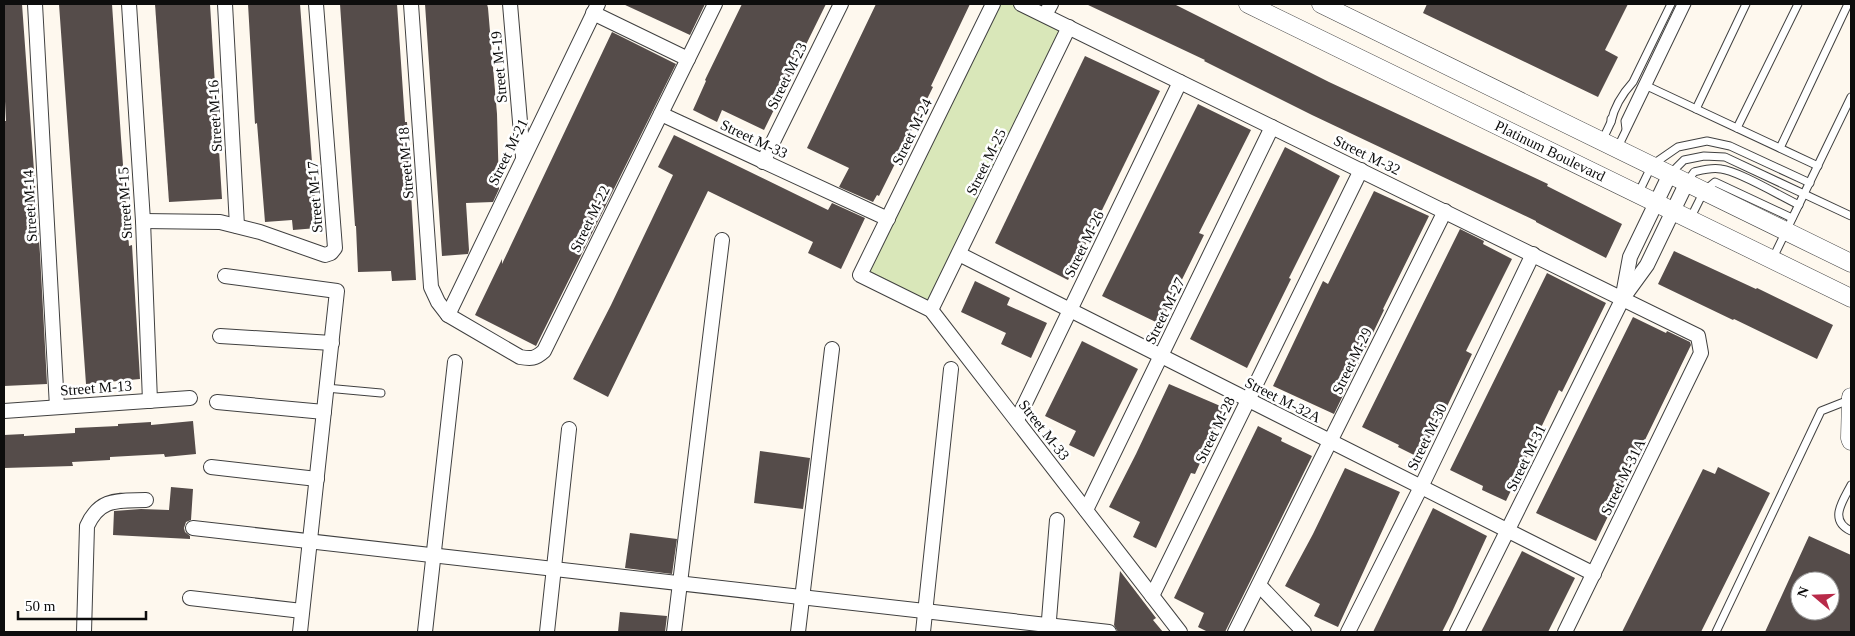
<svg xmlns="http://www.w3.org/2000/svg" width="1855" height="636" font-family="Georgia,serif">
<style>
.green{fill:#d9e7b9}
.building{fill:#554c4a;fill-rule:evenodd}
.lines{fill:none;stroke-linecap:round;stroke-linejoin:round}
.service-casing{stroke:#404040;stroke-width:9}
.minor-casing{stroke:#404040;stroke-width:16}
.tertiary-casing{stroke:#404040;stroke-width:19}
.service{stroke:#fff;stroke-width:7}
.minor{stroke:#fff;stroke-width:14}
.tertiary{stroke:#fff;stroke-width:18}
.labels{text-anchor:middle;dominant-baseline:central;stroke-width:5;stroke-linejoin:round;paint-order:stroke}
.street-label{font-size:15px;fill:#0d0d0d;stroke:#fff}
</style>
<rect width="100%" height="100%" fill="#fef8ee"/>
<polygon class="green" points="993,4 1021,4 1069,27 931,310 860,275"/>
<g class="building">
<polygon points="4,4 22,4 40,254 47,384 4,386 4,121 6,121 4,82"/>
<polygon points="59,4 112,4 121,138 129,246 132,245 140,379 86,384"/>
<polygon points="155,4 210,4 222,199 169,202"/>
<polygon points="248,4 300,4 317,228 293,230 292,220 265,222 257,123 255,124"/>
<polygon points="340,4 397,4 405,122 407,122 416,280 392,281 391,271 358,272 356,226 355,226"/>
<polygon points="425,4 487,4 488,8 497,114 499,189 493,202 466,203 469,250 468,254 442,256"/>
<polygon points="623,4 705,4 690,35"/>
<polygon points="742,4 826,4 764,130 722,110 717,122 693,110 706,81 705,80"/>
<polygon points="876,4 970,4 931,86 933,87 879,196 877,195 873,202 839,187 849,168 807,148"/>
<polygon points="1086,4 1174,4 1329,82 1548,184 1547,186 1622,224 1606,258 1536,222 1536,221 1312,115 1204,61 1205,60"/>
<polygon points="1427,4 1628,4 1605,50 1618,57 1598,97 1423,13"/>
<polygon points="612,32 676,64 536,346 475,315 502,259 502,264"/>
<polygon points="1085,56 1160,91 1068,280 995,243"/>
<polygon points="1198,104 1251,130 1199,233 1204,235 1160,324 1102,296"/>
<polygon points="674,135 828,210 832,203 865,218 841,269 808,253 813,242 708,191 608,397 573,379 611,305 673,175 658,167"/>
<polygon points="1285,147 1340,176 1289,278 1291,279 1247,368 1190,339"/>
<polygon points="1374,191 1429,216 1383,309 1384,310 1334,414 1273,386 1323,281 1328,284"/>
<polygon points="1460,229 1484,241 1483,244 1512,259 1466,351 1472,354 1422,459 1398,447 1399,445 1362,427"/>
<polygon points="1674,251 1756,289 1757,288 1833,325 1817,359 1734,319 1733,320 1658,284"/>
<polygon points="1547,273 1606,303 1562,392 1559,390 1506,501 1482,490 1483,486 1450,470"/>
<polygon points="975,281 1010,298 1007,305 1047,323 1031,358 1001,344 1006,333 961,312"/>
<polygon points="1633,317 1666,333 1667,331 1690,342 1691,345 1596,541 1536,513"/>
<polygon points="1082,341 1138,369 1094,457 1069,445 1076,431 1045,416"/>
<polygon points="1169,384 1225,408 1195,474 1191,473 1156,548 1133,537 1140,522 1109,507 1136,454"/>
<polygon points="193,421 196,454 165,457 164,454 110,457 110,460 72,462 73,466 4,468 4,435 24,434 24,436 75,433 75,428 118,426 118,424 151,422 151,425"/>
<polygon points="1258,426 1282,438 1281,441 1312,456 1225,632 1208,632 1198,627 1204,613 1174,598"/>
<polygon points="760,451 810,458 803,509 754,503"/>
<polygon points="1718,467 1770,493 1701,632 1622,632 1703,469 1715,474"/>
<polygon points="1345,468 1400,492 1338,627 1314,616 1320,604 1285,586 1313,534"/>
<polygon points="171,487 193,489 191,520 186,522 184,528 185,532 190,536 190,539 113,535 114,511 141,509 169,510"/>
<polygon points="1433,508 1487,536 1451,614 1442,632 1373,632"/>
<polygon points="630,533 677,539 672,574 625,568"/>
<path d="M1809,536L1851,555V632H1765ZM1800,581H1830V611H1800Z"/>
<polygon points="1522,551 1575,578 1548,632 1481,632"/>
<polygon points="1120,571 1156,618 1153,620 1163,632 1118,632 1114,625"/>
<polygon points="620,612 667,616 665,632 618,632"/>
</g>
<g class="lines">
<g class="service-casing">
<g id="service">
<polyline points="1647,86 1818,166"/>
<polyline points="1696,109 1746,4"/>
<path d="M1611,122C1614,108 1623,93 1633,82L1671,4"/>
<polyline points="1737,128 1798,4"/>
<polyline points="1626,129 1625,121 1681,4"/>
<polyline points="1602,141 1611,122 1611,119"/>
<polyline points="1618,147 1687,4"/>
<polyline points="1780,148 1848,4"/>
<polyline points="1670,174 1684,160 1704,156 1725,157 1851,216"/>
<path d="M1687,182L1694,172C1702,170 1712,167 1721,169C1739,171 1780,196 1799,205"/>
<polyline points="1638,194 1652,165 1678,147 1707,141 1730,146 1810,183"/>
<polyline points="1690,219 1704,191 1715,182 1792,218"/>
<polyline points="1773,258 1851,97"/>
<polyline points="326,388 381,393"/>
<path d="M1851,485C1843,501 1828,520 1851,531"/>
<polyline points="1716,632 1821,411 1849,400"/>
</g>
</g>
<g class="minor-casing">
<g id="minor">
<polyline points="35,4 57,407"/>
<polyline points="129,4 143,221 150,401"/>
<polyline points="225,4 237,226"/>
<path d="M411,4L431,287L438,302L448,315L520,357C531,359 535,359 544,351L715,4"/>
<polyline points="510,4 523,157"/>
<polyline points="993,4 860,275 931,310 1180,632"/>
<polyline points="1021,4 1698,336 1701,353 1565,632"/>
<polyline points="593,13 688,59"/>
<polyline points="1045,15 1051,4"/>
<polyline points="661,114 888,219"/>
<polyline points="763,162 841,4"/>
<polyline points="143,221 220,222 260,232 325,255 331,253 335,248 316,4"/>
<polyline points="959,254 1594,574"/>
<polyline points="225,276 337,291 300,632"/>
<polyline points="1623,295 1630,257 1670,174"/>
<polyline points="931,310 1069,27"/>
<polyline points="448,315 598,4"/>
<polyline points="220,336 332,343"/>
<polyline points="217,402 324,412"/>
<polyline points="4,411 190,398"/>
<polyline points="1017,420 1180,82"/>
<polyline points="211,467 317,479"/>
<polyline points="1086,510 1272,127"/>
<polyline points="193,528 1109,632"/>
<polyline points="1259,585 1304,632"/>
<polyline points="1152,596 1361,170"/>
<polyline points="190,598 302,611"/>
<path d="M84,632L87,526C100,497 119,501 146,500"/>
<polyline points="425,632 455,362"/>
<polyline points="547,632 569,429"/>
<polyline points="674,632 722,240"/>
<polyline points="798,632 832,349"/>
<polyline points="923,632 951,369"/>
<polyline points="1048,632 1057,520"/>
<polyline points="1235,632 1445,211"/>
<polyline points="1348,632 1421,487 1533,254"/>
<polyline points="1457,632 1623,298 1647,265 1687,182"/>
</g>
</g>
<g class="tertiary-casing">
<g id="tertiary">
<polyline points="1248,4 1851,298"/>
<polyline points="1321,4 1851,263"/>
<polyline points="1851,397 1850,438 1851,441"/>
</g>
</g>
<use href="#service" class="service"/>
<use href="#minor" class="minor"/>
<use href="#tertiary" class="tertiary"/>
</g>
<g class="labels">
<g class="street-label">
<text transform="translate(499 67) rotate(-95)">Street M-19</text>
<text transform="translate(787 76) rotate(-64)">Street M-23</text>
<text transform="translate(215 116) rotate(-93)">Street M-16</text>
<text transform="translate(912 132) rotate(-64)">Street M-24</text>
<text transform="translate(754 139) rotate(25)">Street M-33</text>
<text transform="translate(1550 151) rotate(26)">Platinum Boulevard</text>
<text transform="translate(508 152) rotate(-64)">Street M-21</text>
<text transform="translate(1367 155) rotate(26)">Street M-32</text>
<text transform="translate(986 162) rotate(-64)">Street M-25</text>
<text transform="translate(406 163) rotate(-94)">Street M-18</text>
<text transform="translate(315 197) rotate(-94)">Street M-17</text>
<text transform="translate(125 203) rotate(-93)">Street M-15</text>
<text transform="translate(30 206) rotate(-93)">Street M-14</text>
<text transform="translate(590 219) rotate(-64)">Street M-22</text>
<text transform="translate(1084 244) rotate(-64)">Street M-26</text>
<text transform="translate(1165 311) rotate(-64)">Street M-27</text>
<text transform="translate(1352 361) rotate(-64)">Street M-29</text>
<text transform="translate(96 388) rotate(-4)">Street M-13</text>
<text transform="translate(1283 400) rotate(27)">Street M-32A</text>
<text transform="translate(1044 430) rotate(52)">Street M-33</text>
<text transform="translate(1215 430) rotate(-64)">Street M-28</text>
<text transform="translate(1427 437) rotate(-64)">Street M-30</text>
<text transform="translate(1526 458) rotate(-64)">Street M-31</text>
<text transform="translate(1623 477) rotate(-64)">Street M-31A</text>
</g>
</g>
<rect width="1855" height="636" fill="none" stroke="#0d0d0d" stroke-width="10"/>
<g transform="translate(1815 596) rotate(289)"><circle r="24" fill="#ffffff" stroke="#9e9e9e"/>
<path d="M0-4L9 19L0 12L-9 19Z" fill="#b82a49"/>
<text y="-8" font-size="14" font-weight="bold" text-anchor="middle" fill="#0d0d0d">N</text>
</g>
<path d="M18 611v8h128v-8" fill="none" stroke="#0d0d0d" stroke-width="2.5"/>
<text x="25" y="611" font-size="15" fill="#0d0d0d" stroke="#ffffff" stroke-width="4" paint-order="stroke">50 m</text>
</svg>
